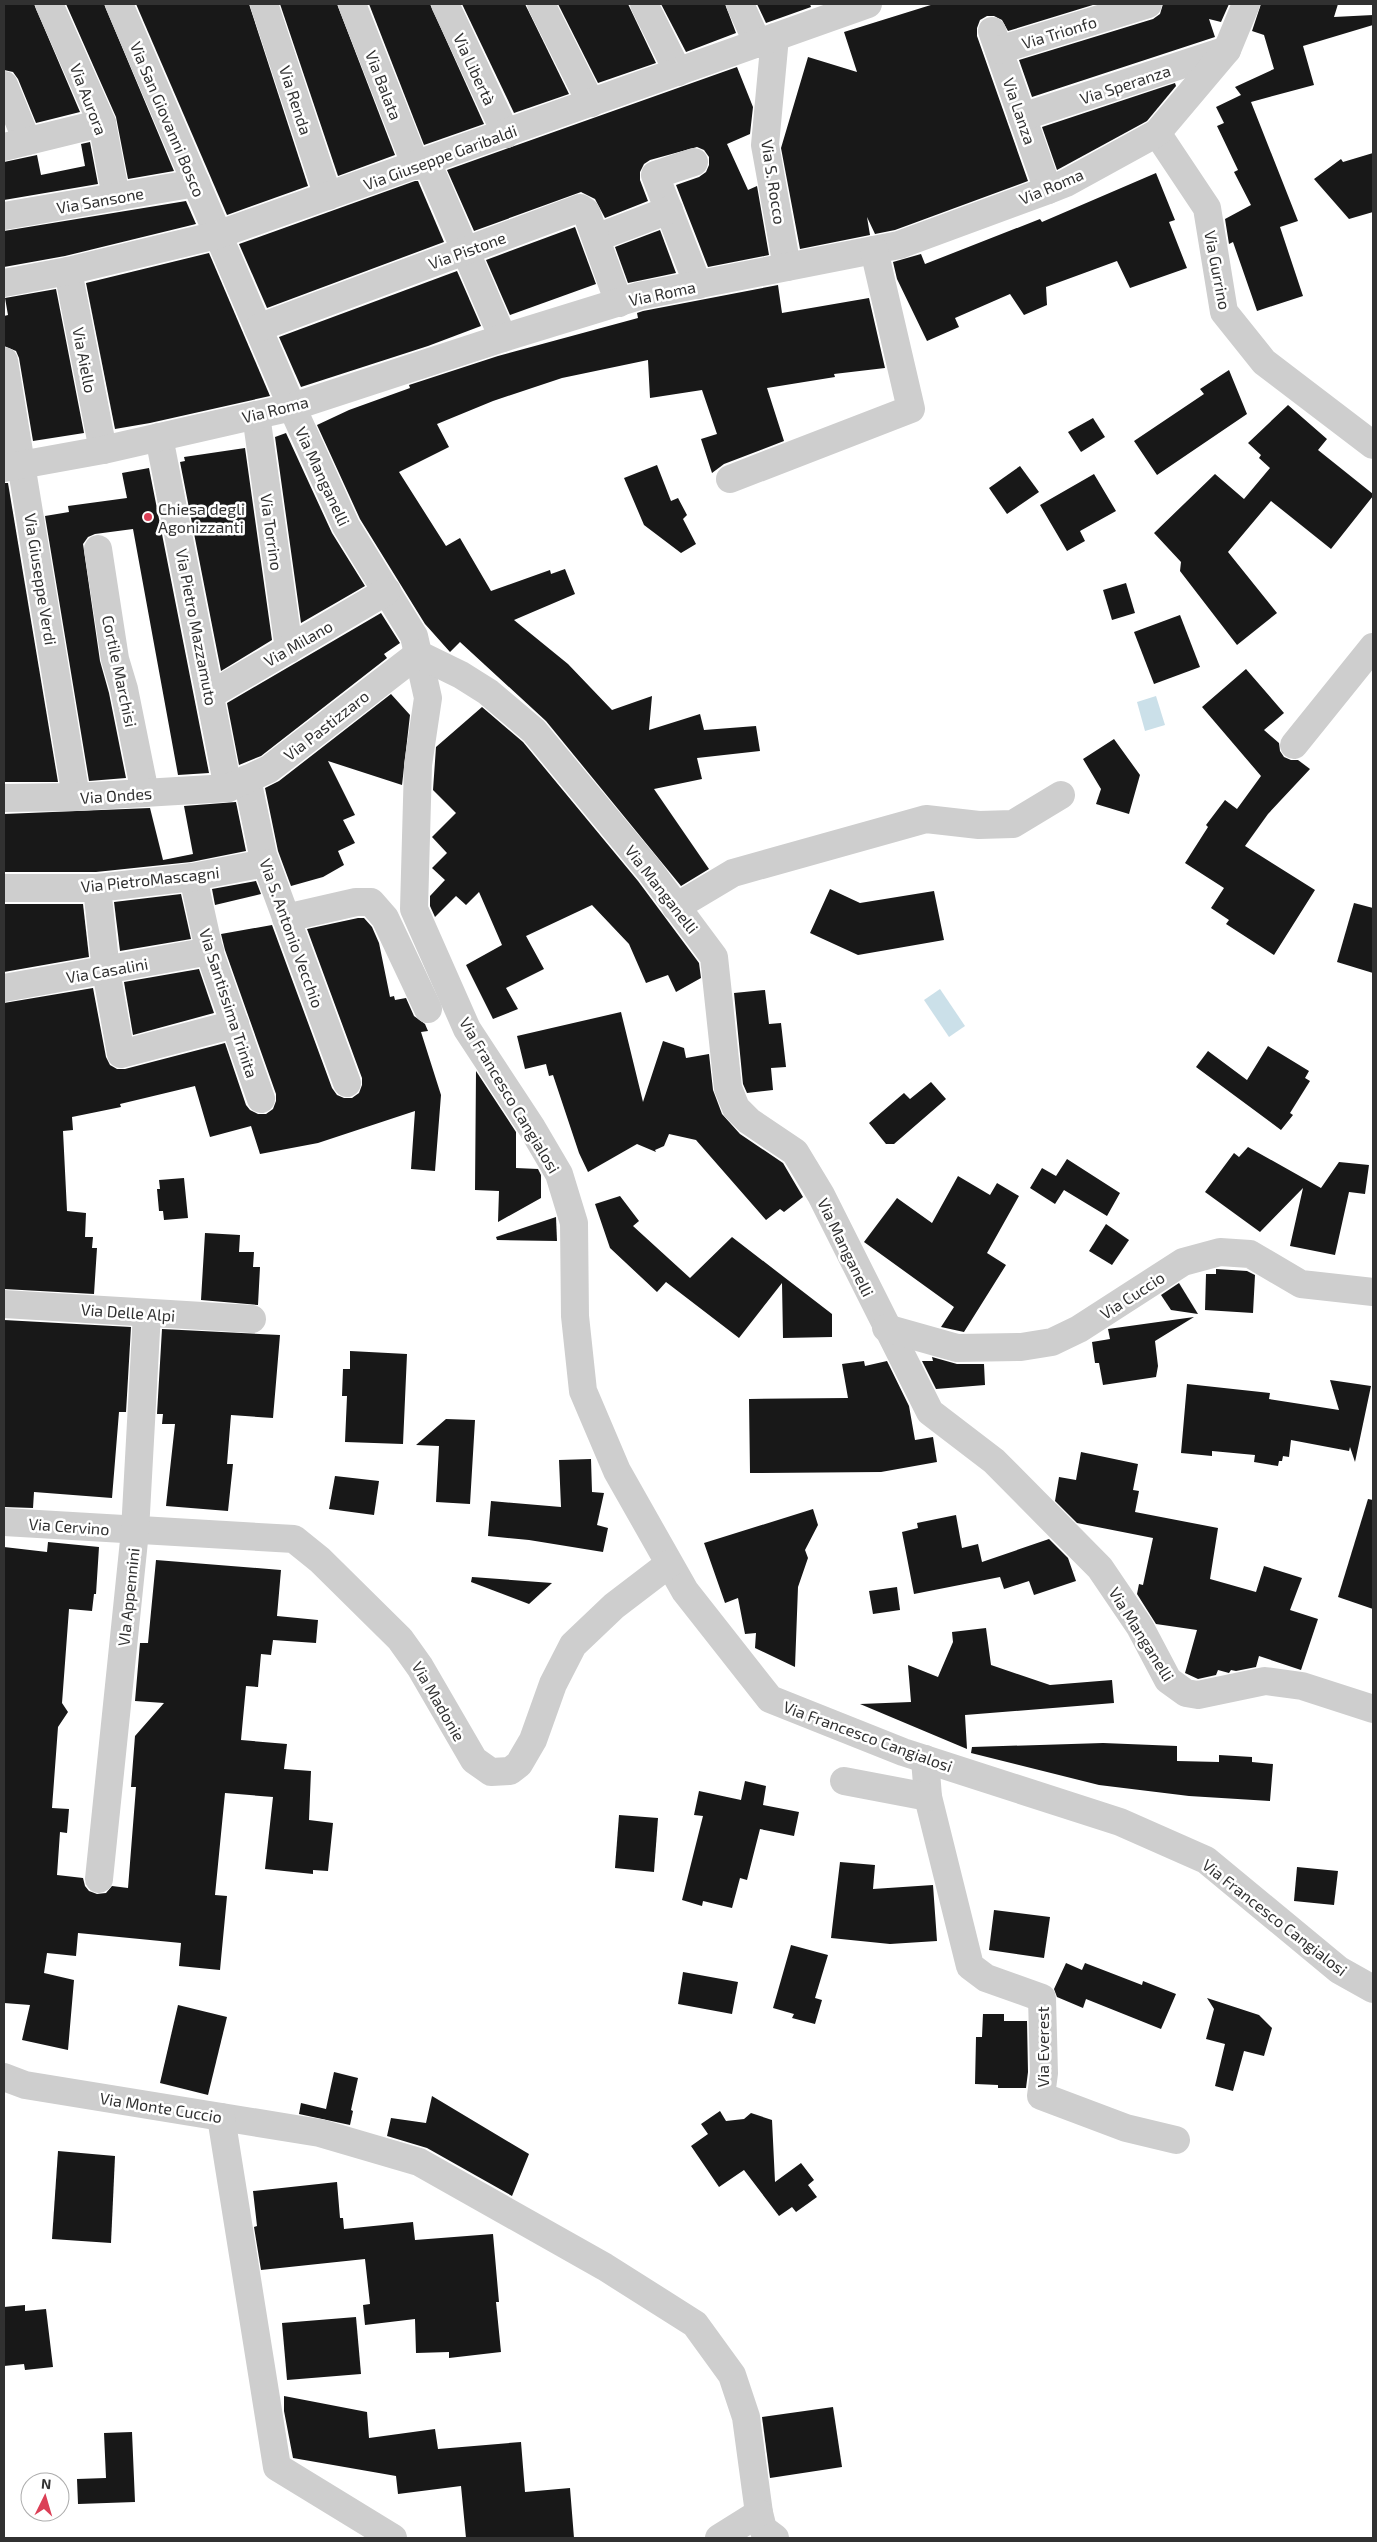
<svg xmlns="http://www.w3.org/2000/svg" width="1377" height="2542" font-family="'Exo 2',sans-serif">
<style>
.water{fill:#cbe0e9}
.building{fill:#181818}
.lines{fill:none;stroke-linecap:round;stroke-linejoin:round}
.minor{stroke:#cecece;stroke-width:28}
.poi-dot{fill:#db3f56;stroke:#fff;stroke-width:2}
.labels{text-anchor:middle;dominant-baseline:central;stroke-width:5;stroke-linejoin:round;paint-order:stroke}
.street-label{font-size:16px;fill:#313131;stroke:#fff}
.poi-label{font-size:16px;fill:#313131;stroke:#fff;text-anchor:start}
</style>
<rect width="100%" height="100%" fill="#fff"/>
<g class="water">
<polygon points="1156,696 1165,725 1145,731 1137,702"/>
<polygon points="940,989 965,1026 949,1037 924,1000"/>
</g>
<g class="building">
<polygon points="4,4 34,4 80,112 36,123 18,79 13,72 4,70"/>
<polygon points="66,4 104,4 174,171 128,179 116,117"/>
<polygon points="136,4 249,4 308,186 227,215"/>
<polygon points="280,4 337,4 395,155 338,176"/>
<polygon points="369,4 430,4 484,124 424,145"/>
<polygon points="462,4 525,4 569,94 514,113"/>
<polygon points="558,4 628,4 656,63 598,83"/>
<polygon points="661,4 725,4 736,33 686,52"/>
<polygon points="757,4 810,4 811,7 766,23"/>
<polygon points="934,4 1096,4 1008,31 1002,20 994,16 987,16 980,20 977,28 977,36 1028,181 895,230 875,234 867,217 870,235 800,249 781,148 808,57 857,72 844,32"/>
<polygon points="1163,4 1229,4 1221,22 1209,19 1215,37 1032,97 1019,60 1153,19 1160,14"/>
<polygon points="1261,4 1338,4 1334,17 1373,15 1373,25 1303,46 1314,85 1251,102 1298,221 1280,227 1303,296 1257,311 1233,242 1229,244 1225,219 1251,205 1234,172 1238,170 1217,126 1224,123 1216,107 1241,95 1235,87 1274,69 1264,35 1252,31"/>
<polygon points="737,67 753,107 750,134 727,144 748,190 757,186 769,255 708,267 676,185 699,177 706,172 709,165 709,157 704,150 697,147 650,160 644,164 640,172 640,180 648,201 605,218 595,199 581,192 474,231 447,170"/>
<polygon points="1175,83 1176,86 1147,121 1057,170 1042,127"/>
<polygon points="90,142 98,184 4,200 4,162 37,155 41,175 85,166 81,144"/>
<polygon points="1373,153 1373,212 1349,219 1314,179 1341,159 1343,162"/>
<polygon points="1156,173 1175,220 1169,222 1187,268 1130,288 1117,261 1046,287 1047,305 1024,315 1010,294 955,318 959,327 927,341 897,279 893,262 921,254 925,264 1040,219 1042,222"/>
<polygon points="415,181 418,181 444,242 267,308 239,244"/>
<polygon points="186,201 196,224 65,256 4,267 4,231"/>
<polygon points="575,227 596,284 510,315 486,260"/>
<polygon points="660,230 676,273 628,283 615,247"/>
<polygon points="209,253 270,396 150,423 115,429 86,283"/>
<polygon points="457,271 481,326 428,346 301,387 279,337"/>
<polygon points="778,285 782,313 869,298 885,368 834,374 835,377 767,388 784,441 724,464 712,473 701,439 717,434 702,390 650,398 648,360 562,378 493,401 437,424 449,447 399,472 446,546 460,538 491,591 550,570 551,574 565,569 575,594 514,620 568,664 612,710 652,696 649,730 700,714 704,730 756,726 760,751 697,758 702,779 654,789 709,869 681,886 546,721 460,642 450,652 425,624 360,519 317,425 349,410 410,388 409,385 498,356 638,318 637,313 643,311"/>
<polygon points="56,289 84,433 33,441 19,358 16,351 4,346 4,316 8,315 5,298"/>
<polygon points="1229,370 1247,414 1157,475 1134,441 1204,394 1200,389"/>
<polygon points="1288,405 1327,439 1318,450 1373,494 1373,496 1331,549 1271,501 1228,552 1277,613 1237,645 1180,571 1181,562 1154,533 1215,474 1244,499 1270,468 1259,458 1261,455 1248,443"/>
<polygon points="1093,418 1105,437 1081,452 1068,432"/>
<polygon points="286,433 332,533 365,586 301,623 275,437"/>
<polygon points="245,448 272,640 221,671 180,462 185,461 184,457"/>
<polygon points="657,465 671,501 678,498 687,515 683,519 696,544 681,553 644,525 624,478"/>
<polygon points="1020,466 1039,492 1007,514 989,488"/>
<polygon points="149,468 209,773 178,775 133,529 95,534 88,537 83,544 100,661 109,693 126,778 89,781 45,516 69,512 68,506 127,498 122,473"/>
<polygon points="1094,474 1116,511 1080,531 1085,541 1067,551 1040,505"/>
<polygon points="4,483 8,483 58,782 4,782"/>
<polygon points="1126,583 1135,613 1112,620 1103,590"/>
<polygon points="381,613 400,643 384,654 387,658 261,756 239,765 227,703"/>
<polygon points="1180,615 1200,667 1154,684 1134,632"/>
<polygon points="1246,669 1284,713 1264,730 1279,743 1280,751 1284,757 1291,760 1298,760 1310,769 1268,814 1245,846 1315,890 1274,955 1226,924 1229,920 1211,908 1224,888 1185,863 1208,827 1206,825 1225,800 1237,809 1261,776 1202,707"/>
<polygon points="391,694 410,715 402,785 328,761 355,815 343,820 355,843 338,851 344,865 323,877 291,886 278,851 265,788 279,781"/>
<polygon points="482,707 523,742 638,881 699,963 701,978 676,992 668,975 646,983 629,944 592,905 526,936 544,969 506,988 518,1009 493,1019 466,965 502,945 479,892 466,905 456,896 435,917 430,906 430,896 445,880 432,868 447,853 432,837 456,813 433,790 436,747"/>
<polygon points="1114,739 1140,775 1129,814 1096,804 1101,789 1083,759"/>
<polygon points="236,802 246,851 191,862 96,872 4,872 4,814 150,808 163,860 193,854 184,806"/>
<polygon points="256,881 261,894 215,905 212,889"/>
<polygon points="830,889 860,903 934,891 944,940 858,955 810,933"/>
<polygon points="181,894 191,939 120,951 114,902"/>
<polygon points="1354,903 1373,908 1373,973 1337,962"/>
<polygon points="4,904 83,904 89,957 4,972"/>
<polygon points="358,918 364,918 372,927 379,943 390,997 394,996 395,1000 406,998 414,1016 425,1024 428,1031 421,1032 441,1095 435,1171 411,1169 415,1111 318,1143 260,1154 251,1126 210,1137 195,1086 120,1104 121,1107 72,1117 73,1130 63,1131 67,1211 86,1213 85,1237 93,1237 92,1248 97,1248 94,1294 4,1289 4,1003 93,988 106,1057 110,1065 117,1069 125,1069 225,1043 246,1105 250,1110 258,1114 266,1114 273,1109 276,1101 276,1094 225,950 221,934 272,925 332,1088 337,1095 344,1098 352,1098 359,1093 362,1085 362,1078 307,929"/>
<polygon points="199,969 214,1013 133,1035 124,982"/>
<polygon points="765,990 769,1024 781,1023 786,1067 771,1068 773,1090 747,1093 743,1084 734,993"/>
<polygon points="621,1012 643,1102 663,1041 684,1048 686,1058 709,1054 713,1090 722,1114 740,1134 783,1163 803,1197 784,1212 780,1209 766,1220 696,1140 669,1134 664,1146 655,1150 656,1152 637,1144 588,1172 579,1153 553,1075 549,1076 546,1064 525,1069 517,1036"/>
<polygon points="1268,1046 1309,1071 1305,1078 1310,1081 1290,1113 1293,1115 1281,1130 1196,1067 1208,1051 1247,1080"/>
<polygon points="476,1071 516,1132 516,1168 538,1169 541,1175 541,1198 498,1222 499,1191 475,1190"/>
<polygon points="931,1082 946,1099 894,1144 886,1144 869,1123 904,1093 910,1099"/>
<polygon points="1248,1147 1321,1188 1339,1162 1369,1165 1365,1194 1349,1192 1335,1255 1290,1246 1303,1188 1260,1232 1205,1192 1234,1153 1239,1157"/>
<polygon points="1067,1159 1120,1193 1107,1216 1064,1190 1055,1204 1030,1188 1042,1168 1056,1176"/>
<polygon points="958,1176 990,1195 997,1183 1019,1196 987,1253 1006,1265 964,1332 941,1327 954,1307 864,1242 897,1198 932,1223"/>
<polygon points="184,1178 188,1218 164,1220 163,1211 159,1211 157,1189 160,1189 159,1180"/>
<polygon points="620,1196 639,1221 633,1226 690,1278 732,1237 832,1314 832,1337 783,1338 782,1283 739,1338 666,1282 657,1292 610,1248 595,1204"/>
<polygon points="556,1217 557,1241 497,1240 496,1237"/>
<polygon points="1106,1224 1129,1240 1112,1265 1089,1251"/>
<polygon points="205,1233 240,1235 239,1252 254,1252 253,1267 260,1267 258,1305 201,1300"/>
<polygon points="1216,1269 1247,1271 1255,1275 1253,1313 1205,1310 1206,1274 1216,1274"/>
<polygon points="1179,1283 1198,1314 1171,1310 1161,1295"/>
<polygon points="1194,1317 1155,1341 1158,1366 1156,1377 1103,1385 1099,1363 1095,1363 1092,1342 1110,1339 1108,1329"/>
<polygon points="4,1320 131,1327 126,1412 119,1412 112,1498 34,1492 33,1508 4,1507"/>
<polygon points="162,1329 280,1335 273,1418 231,1415 227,1464 233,1464 228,1511 166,1506 175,1424 162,1424 163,1414 157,1414"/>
<polygon points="350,1351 407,1354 403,1444 345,1442 347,1396 342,1396 343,1369 350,1369"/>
<polygon points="932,1357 957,1364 984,1364 985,1385 936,1389 922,1361 933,1361"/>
<polygon points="864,1361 865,1366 887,1361 909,1406 915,1440 933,1437 937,1462 881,1472 750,1473 749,1399 848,1398 842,1364"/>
<polygon points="1330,1380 1371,1386 1355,1462 1350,1447 1349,1451 1291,1440 1289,1457 1283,1456 1282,1461 1279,1461 1278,1466 1254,1462 1255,1455 1212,1451 1212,1456 1181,1453 1187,1384 1270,1393 1269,1399 1339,1410"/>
<polygon points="446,1419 475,1420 470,1504 436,1502 439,1446 416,1445"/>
<polygon points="1081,1452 1138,1464 1133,1490 1139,1491 1135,1512 1218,1528 1210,1579 1256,1592 1264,1566 1302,1578 1290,1610 1318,1619 1301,1670 1259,1656 1256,1667 1236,1671 1231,1670 1229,1673 1218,1670 1216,1675 1198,1679 1185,1673 1197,1630 1156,1624 1137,1594 1139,1584 1143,1585 1153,1538 1077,1523 1055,1501 1059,1477 1076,1480"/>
<polygon points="591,1459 592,1492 604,1493 597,1525 608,1528 603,1552 529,1540 488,1536 491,1501 561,1507 559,1460"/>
<polygon points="335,1476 379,1481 374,1515 329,1509"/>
<polygon points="1368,1499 1373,1500 1373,1609 1338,1597"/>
<polygon points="813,1509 818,1525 805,1550 808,1558 798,1587 795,1667 755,1648 756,1633 745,1634 738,1598 725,1603 704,1543"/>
<polygon points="956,1515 962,1548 978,1544 982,1562 1049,1539 1068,1558 1076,1581 1034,1595 1029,1581 1004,1589 1000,1577 914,1594 902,1532 918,1528 917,1523"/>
<polygon points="48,1542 99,1547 96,1594 94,1594 92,1611 69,1609 62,1703 68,1712 58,1727 52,1808 69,1809 67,1833 60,1832 57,1875 83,1878 85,1886 89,1891 97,1894 106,1893 112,1886 128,1888 136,1787 131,1787 135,1736 164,1703 135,1701 140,1643 148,1643 156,1560 281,1570 277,1616 318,1620 316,1643 273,1640 271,1655 261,1654 258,1687 246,1686 241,1740 287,1744 284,1769 311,1771 309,1820 333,1823 328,1871 313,1870 313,1874 265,1869 273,1797 225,1793 215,1895 227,1896 220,1970 179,1966 181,1943 78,1933 76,1956 47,1953 44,1973 74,1980 68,2050 22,2040 30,2005 4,2003 4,1547 47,1552"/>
<polygon points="472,1577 552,1583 529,1604 471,1582"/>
<polygon points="897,1587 900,1610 873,1614 869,1591"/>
<polygon points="986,1628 991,1665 1050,1685 1112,1680 1114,1703 965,1715 967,1749 860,1704 911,1702 908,1665 938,1677 953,1642 952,1632"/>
<polygon points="1103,1743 1177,1746 1177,1761 1219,1762 1219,1755 1252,1757 1252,1762 1273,1764 1270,1801 1189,1796 1099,1785 971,1753 972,1747"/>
<polygon points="745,1781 766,1786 763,1805 799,1812 794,1836 760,1829 747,1880 740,1878 732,1908 703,1901 702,1906 682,1900 703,1816 694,1815 699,1791 741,1800"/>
<polygon points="619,1815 658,1818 654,1872 615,1868"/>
<polygon points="840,1862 875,1865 873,1889 933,1885 937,1941 890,1944 831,1938"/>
<polygon points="1297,1867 1338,1871 1334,1905 1294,1901"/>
<polygon points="994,1910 1050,1917 1044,1958 989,1950"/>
<polygon points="791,1945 828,1955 815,1998 822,2000 815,2024 792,2018 794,2014 773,2008"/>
<polygon points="1066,1963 1082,1970 1085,1963 1142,1985 1143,1981 1176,1994 1161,2029 1086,1999 1083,2008 1057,1997 1054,1989"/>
<polygon points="683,1972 738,1982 732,2014 678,2004"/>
<polygon points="1207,1998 1259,2015 1272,2028 1264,2056 1244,2051 1233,2091 1215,2086 1225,2044 1206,2039 1214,2009"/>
<polygon points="178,2005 227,2017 208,2095 160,2083"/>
<polygon points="983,2014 1004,2014 1004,2021 1027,2021 1028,2072 1026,2088 998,2088 998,2085 975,2084 976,2037 982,2037"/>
<polygon points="334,2072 358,2078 351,2110 353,2111 350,2125 299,2114 301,2103 326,2109"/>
<polygon points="432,2096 529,2154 512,2196 427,2148 387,2136 391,2118 426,2123"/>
<polygon points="720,2111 726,2121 744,2119 751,2113 772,2120 775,2182 801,2163 814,2180 808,2185 817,2197 796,2212 792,2207 779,2216 744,2170 719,2187 691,2146 708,2134 701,2124"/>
<polygon points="58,2151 115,2156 111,2243 52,2239"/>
<polygon points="337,2182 340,2218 343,2218 344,2229 413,2222 415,2240 493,2234 499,2302 496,2302 501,2352 449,2358 449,2352 416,2353 415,2319 365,2325 363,2305 370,2304 365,2259 261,2270 254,2227 257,2226 253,2191"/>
<polygon points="25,2305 25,2311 46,2309 53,2367 25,2370 24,2364 4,2366 4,2307"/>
<polygon points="356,2317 361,2374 287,2380 282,2323"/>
<polygon points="284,2396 367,2412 369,2438 435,2429 438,2449 521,2442 525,2492 570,2488 574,2538 466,2538 461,2486 398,2494 396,2476 293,2458 284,2411"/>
<polygon points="833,2407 842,2467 770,2478 762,2417"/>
<polygon points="132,2432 135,2502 78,2504 77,2479 106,2478 104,2433"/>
</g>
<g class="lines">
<g class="minor">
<polyline points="49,4 102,123 116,197"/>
<polyline points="119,4 292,407 346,526 414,636 428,698 418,765 414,909 467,1029 532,1128 559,1174 574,1223 575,1316 583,1391 617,1471 685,1591 770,1699 903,1752 1120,1822 1206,1860 1339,1970 1373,1989"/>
<polyline points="264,4 328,196"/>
<polyline points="352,4 416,166"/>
<polyline points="445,4 506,134"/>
<polyline points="541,4 591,103"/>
<polyline points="644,4 678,72"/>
<polyline points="740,4 758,44"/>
<polyline points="992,31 1048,190"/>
<polyline points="775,37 765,145 787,267"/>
<polyline points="999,50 1148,4"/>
<polyline points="4,85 27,141"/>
<polyline points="1022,117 1227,50"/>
<polyline points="1157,133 1207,208 1224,312 1264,362 1373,445"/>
<polyline points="4,147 102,123"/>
<polyline points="427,162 503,338"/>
<polyline points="694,162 655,175 698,285"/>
<polyline points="4,216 196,183"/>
<polyline points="596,238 669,210"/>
<polyline points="68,271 103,450"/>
<polyline points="4,283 68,271 217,235 868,4"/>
<polyline points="258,328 580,208 586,212 619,303"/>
<polyline points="4,361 76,797"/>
<polyline points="256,415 289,649"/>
<polyline points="159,437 228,788"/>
<polyline points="4,468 103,450 292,407 503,338 639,296 899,245 1048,190 1066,183 1157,133 1227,50 1246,4"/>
<polyline points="730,479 911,409 874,250"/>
<polyline points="98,549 115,659 124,689 145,793"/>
<polyline points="210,695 387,591"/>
<polyline points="1294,745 1373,647"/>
<polyline points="247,779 263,855 347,1083"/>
<polyline points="4,798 76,797 228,788 269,769 418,654 461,675 488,692 534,731 650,871 714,957 728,1088 736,1108 749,1121 795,1152 821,1195 930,1412 994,1461 1100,1568 1140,1627 1168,1680 1186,1693 1198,1695 1265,1681 1302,1686 1373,1709"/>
<polyline points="193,877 210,954 261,1099"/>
<polyline points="4,888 97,888 193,877 265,863"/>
<polyline points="97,888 106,971 121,1054 235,1024"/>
<polyline points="676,907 733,873 926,819 979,825 1013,824 1061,795"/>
<polyline points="286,918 356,902 371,902 385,918 428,1009"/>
<polyline points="4,988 210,951"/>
<polyline points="4,1304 252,1319"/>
<polyline points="886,1328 957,1348 1021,1347 1052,1342 1079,1329 1183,1262 1220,1252 1250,1254 1301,1284 1373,1292"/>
<polyline points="4,1522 294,1539 320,1560 400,1639 420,1667 474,1760 491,1772 510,1771 519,1764 533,1740 553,1684 573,1645 614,1606 669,1564"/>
<polyline points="925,1759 928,1797 970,1966 986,1978 1042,1998 1044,2073 1041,2096 1126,2128 1176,2140"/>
<polyline points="844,1781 928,1797"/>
<polyline points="99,1879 135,1531 147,1313"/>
<polyline points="4,2077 25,2085 320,2133 419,2162 605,2267 695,2324 732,2375 746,2417 759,2513 763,2529 775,2538"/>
<polyline points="221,2117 277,2467 393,2538"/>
<polyline points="719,2538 759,2513"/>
</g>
</g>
<circle class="poi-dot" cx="148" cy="517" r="5"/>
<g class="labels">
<g class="street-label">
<text transform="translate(1059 32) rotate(-17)">Via Trionfo</text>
<text transform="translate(475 69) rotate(65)">Via Libertà</text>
<text transform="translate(1125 84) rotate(-18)">Via Speranza</text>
<text transform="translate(384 85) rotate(69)">Via Balata</text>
<text transform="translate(89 99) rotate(69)">Via Aurora</text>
<text transform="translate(296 100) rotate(72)">Via Renda</text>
<text transform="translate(1020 111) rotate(71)">Via Lanza</text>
<text transform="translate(168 119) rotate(67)">Via San Giovanni Bosco</text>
<text transform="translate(440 157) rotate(-20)">Via Giuseppe Garibaldi</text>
<text transform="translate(774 182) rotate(81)">Via S. Rocco</text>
<text transform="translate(1051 186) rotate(-23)">Via Roma</text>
<text transform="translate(100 200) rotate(-10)">Via Sansone</text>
<text transform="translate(467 250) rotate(-20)">Via Pistone</text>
<text transform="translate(1218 270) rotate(79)">Via Gurrino</text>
<text transform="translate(662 293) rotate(-12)">Via Roma</text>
<text transform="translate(85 360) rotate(79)">Via Aiello</text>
<text transform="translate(275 409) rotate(-14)">Via Roma</text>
<text transform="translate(323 476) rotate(65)">Via Manganelli</text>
<text transform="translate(272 532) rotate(82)">Via Torrino</text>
<text transform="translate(41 579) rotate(81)">Via Giuseppe Verdi</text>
<text transform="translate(197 627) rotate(79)">Via Pietro Mazzamuto</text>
<text transform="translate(298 643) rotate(-30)">Via Milano</text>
<text transform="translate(120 671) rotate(78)">Cortile Marchisi</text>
<text transform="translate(326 725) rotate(-38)">Via Pastizzaro</text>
<text transform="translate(116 795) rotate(-4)">Via Ondes</text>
<text transform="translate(150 879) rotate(-6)">Via PietroMascagni</text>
<text transform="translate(662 889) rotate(52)">Via Manganelli</text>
<text transform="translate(292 933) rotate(70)">Via S. Antonio Vecchio</text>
<text transform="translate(107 970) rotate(-10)">Via Casalini</text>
<text transform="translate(229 1003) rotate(72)">Via Santissima Trinita</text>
<text transform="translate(510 1095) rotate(59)">Via Francesco Cangialosi</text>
<text transform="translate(846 1247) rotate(64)">Via Manganelli</text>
<text transform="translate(1132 1295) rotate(-33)">Via Cuccio</text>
<text transform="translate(128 1312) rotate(4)">Via Delle Alpi</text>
<text transform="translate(69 1526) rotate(4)">Via Cervino</text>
<text transform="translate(128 1597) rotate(-84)">VIa Appennini</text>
<text transform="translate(1142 1634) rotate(58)">Via Manganelli</text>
<text transform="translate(439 1701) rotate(60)">Via Madonie</text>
<text transform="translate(868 1736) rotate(20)">Via Francesco Cangialosi</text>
<text transform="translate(1275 1917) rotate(38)">Via Francesco Cangialosi</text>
<text transform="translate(1042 2047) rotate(-90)">Via Everest</text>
<text transform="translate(161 2107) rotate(9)">Via Monte Cuccio</text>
</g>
<g class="poi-label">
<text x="158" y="508">Chiesa degli<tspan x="158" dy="18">Agonizzanti</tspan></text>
</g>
</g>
<rect width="1377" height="2542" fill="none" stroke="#313131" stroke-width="10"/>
<g transform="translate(45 2497) rotate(5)"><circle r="24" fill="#ffffff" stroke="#adadad"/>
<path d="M0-4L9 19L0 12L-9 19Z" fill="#db3f56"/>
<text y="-8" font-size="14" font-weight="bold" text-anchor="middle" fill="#313131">N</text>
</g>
</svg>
